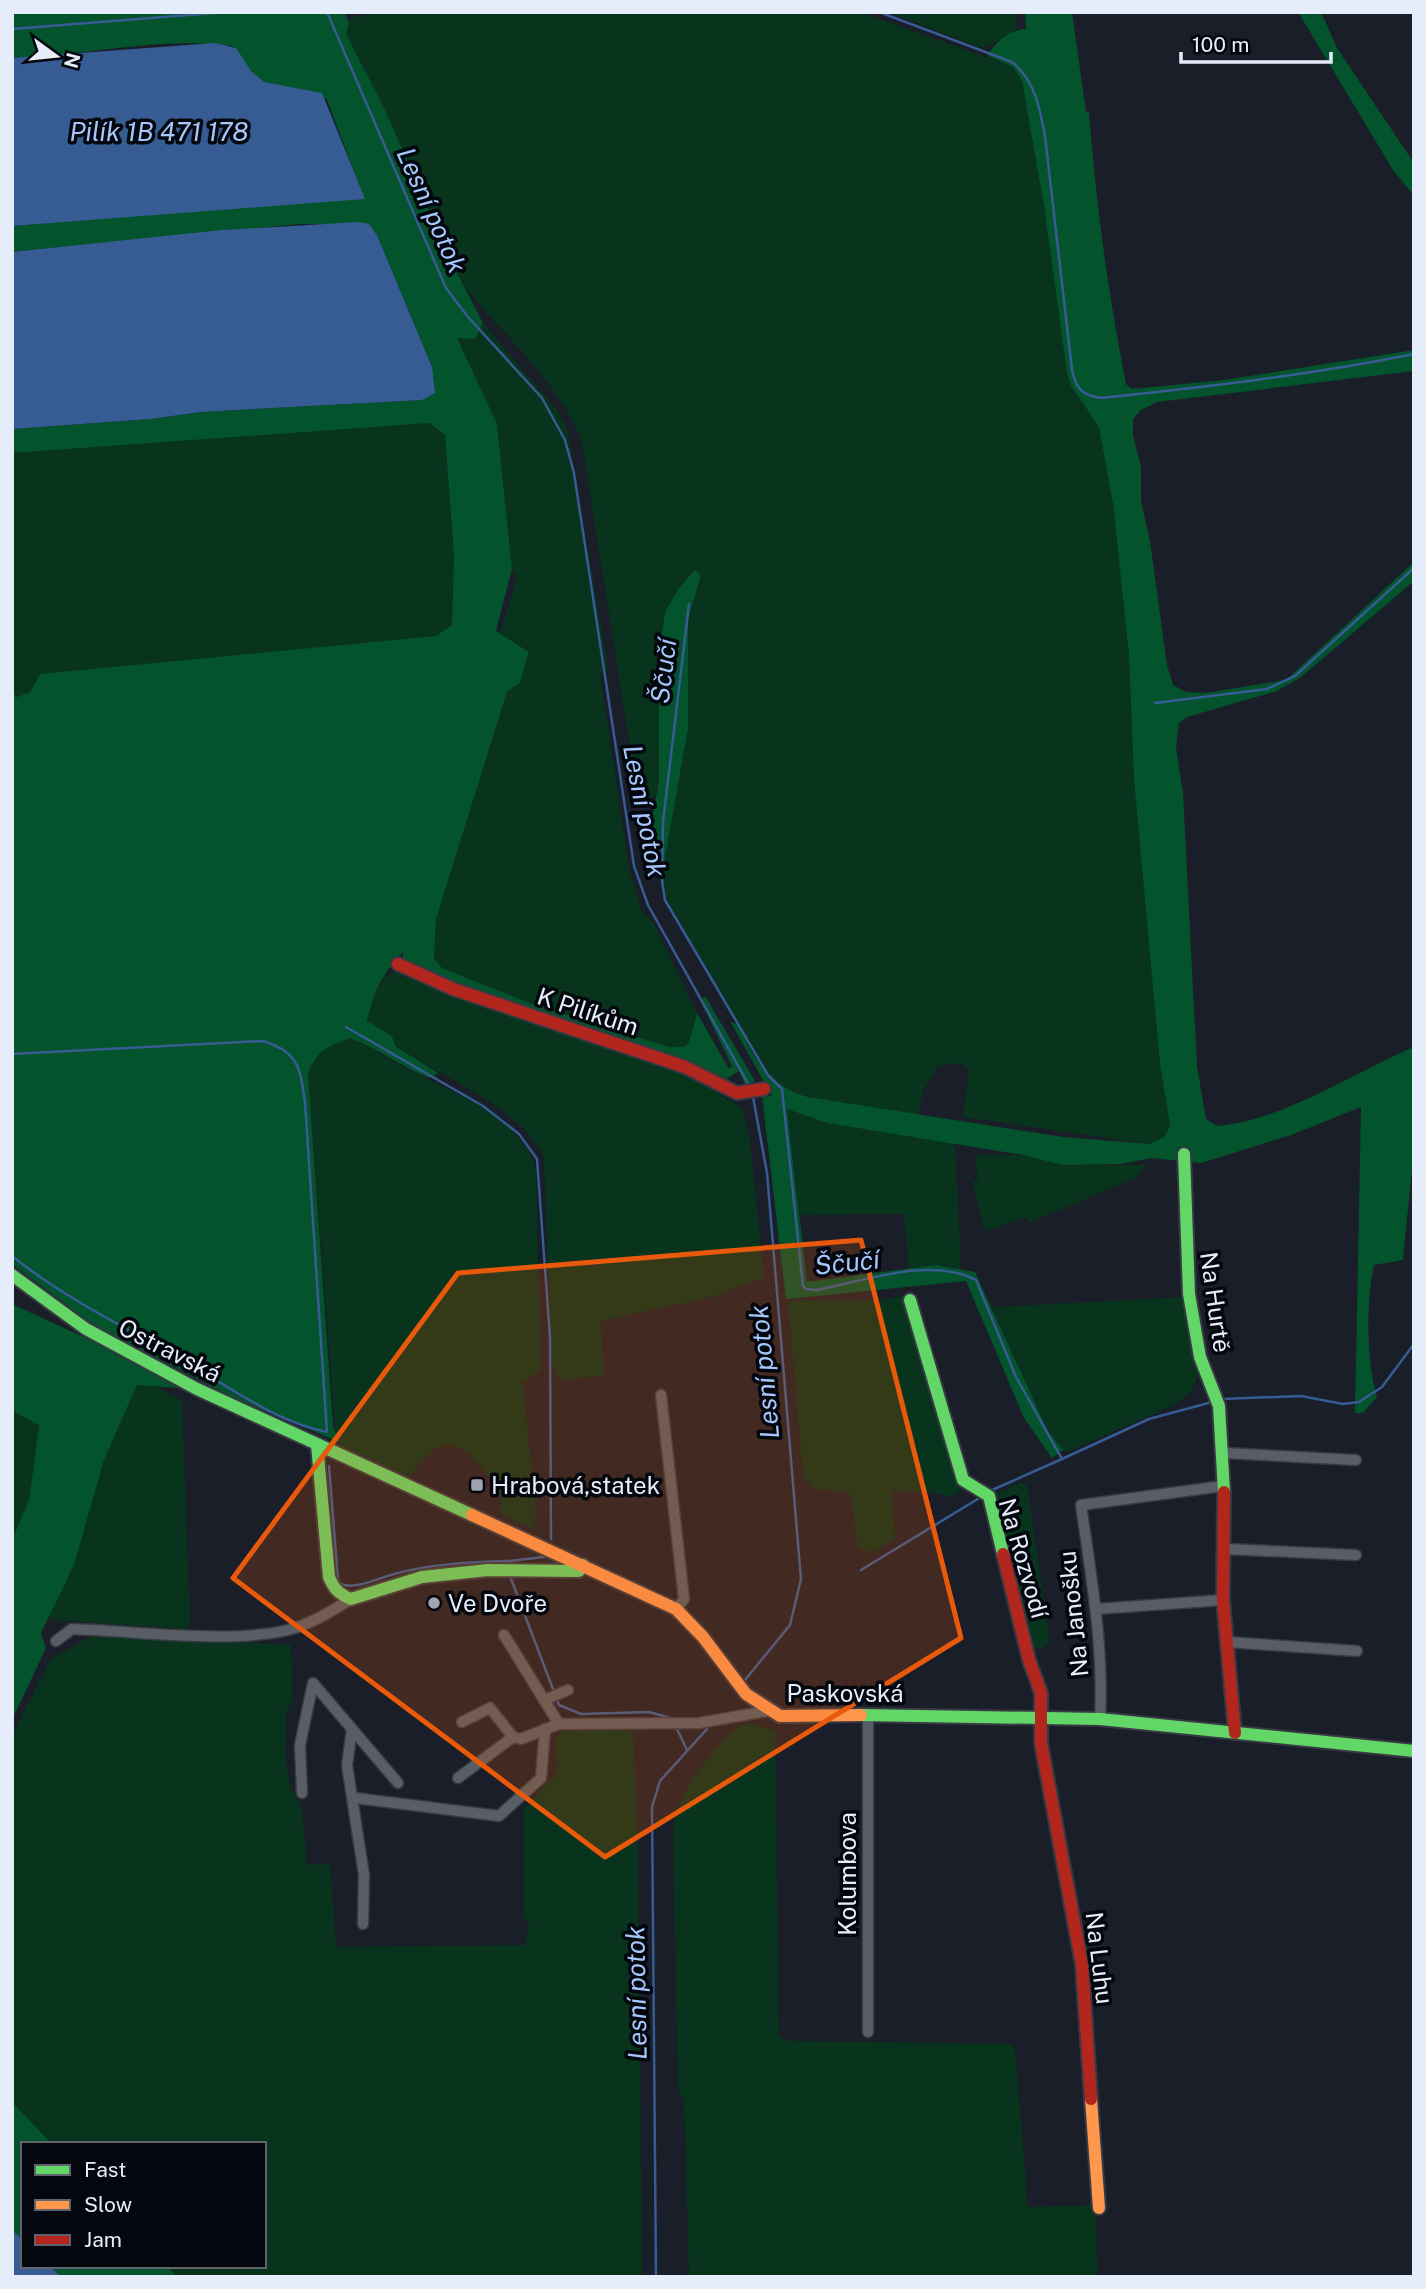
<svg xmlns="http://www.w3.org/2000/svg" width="1426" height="2289" font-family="'Public Sans',sans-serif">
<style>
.green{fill:#08331c}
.forest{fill:#03532c}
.water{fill:#375c93}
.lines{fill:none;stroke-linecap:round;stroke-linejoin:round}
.stream{stroke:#375c93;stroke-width:2.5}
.street-casing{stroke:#373a43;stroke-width:13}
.fast-casing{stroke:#373a43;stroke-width:16}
.slow-casing{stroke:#373a43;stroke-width:16}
.jam-casing{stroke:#373a43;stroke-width:16}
.street{stroke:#595d65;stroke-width:10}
.fast{stroke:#63d668;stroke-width:12}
.slow{stroke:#ff974d;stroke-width:12}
.jam{stroke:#b3261e;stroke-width:12}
.marked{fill:#e8590c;fill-opacity:0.2;stroke:#e8590c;stroke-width:5;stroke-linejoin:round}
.poi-dot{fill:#9ea5b0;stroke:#04070e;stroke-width:2.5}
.labels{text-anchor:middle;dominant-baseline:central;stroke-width:7;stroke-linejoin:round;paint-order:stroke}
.street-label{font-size:24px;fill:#e6edfa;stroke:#04070e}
.poi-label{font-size:24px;fill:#e6edfa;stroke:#04070e;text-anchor:start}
.water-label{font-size:26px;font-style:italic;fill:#a5c7fb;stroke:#04070e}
</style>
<rect width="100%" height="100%" fill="#191e28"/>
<g class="green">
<path d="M378,12H861L1013,67L1022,81L1044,206L1067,373L1071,386L1099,427L1113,504L1129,655L1134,780L1160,1063L1170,1126L1164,1137L1148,1144L963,1117L969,1071L962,1063L938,1066L923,1091L918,1115C868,1107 808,1107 767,1076L667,900L664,884L665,857L688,729V620L699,573L659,652V781L655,796L642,802L637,792L582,443C565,397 531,362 499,326C486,311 471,297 461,280C416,202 391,112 346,33V26L353,17Z"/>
<polygon points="888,12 1015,12 1017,29 1008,37 982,48"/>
<polygon points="483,323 556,409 567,428 608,668 600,674 629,868 642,912 654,924 697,1013 689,1043 684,1047 669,1047 530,1003 442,968 434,958 436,919 507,692 520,683 529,652 500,634 517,578 512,569 497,425 456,337 475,338"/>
<polygon points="430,423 445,435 454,556 452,625 436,636 30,692 17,697 12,691 12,453"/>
<path d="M397,970L417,977V981L683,1069L742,1109L750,1142L764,1278L710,1297L601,1321L604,1375L561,1380L552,1366L544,1158C521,1106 440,1077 395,1046C385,1039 376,1029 367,1021C371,1003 379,976 397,970Z"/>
<path d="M350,1038C369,1045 381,1055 398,1064C445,1091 521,1112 536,1171L541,1370L523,1383L536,1514L534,1526L529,1527L500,1514L501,1495C487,1475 461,1427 430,1453C420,1462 418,1471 406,1476L343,1447L336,1439L308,1073C317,1049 328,1047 350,1038Z"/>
<polygon points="787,1109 827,1123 955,1143 961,1269 935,1265 909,1268 904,1214 800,1215"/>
<polygon points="979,1155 1023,1155 1062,1165 1146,1165 1138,1177 1029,1223 1026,1217 985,1231 972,1183 978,1179 975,1159"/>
<path d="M904,1296L961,1484L960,1491L951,1497L931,1492L892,1491L895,1537C884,1546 871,1558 858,1547L850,1492L814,1489L803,1475L788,1301L883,1300Z"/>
<polygon points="1187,1297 1200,1371 1191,1391 1176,1404 1065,1453 1048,1431 992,1307"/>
<polygon points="137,1385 153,1385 182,1400 190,1622 187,1629 51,1620 49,1615 74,1565 104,1460"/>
<polygon points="12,1411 39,1424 29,1500 12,1540"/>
<polygon points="1022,1482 1027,1486 1049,1633 1048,1644 1041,1649 1028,1648 993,1496"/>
<polygon points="110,1635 291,1645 293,1702 286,1712 285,1756 290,1786 302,1810 307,1865 330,1863 336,1947 525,1945 529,1920 524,1919 524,1808 558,1772 556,1739 561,1728 633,1727 638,1847 642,2277 177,2277 167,2266 264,2266 264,2144 52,2144 12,2102 12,1735 51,1659 90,1637"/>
<path d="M750,1724L775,1731L779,2037L794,2041L1010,2044L1015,2048L1028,2207L1095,2205L1098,2277H689L684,2100L678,2090L673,1832C680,1784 707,1757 740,1725Z"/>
</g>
<g class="forest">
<path d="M12,12H344L349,22L346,33L384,108L454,267L483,323L475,339L457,338L497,424L512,569L496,631L529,652L520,683L507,692L436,919L434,958L442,968L530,1003L669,1047H684L689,1043L697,1013L729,1069L732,1066L700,1000L705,996L755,1081L745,1085L739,1071L725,1080L676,1057L455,988L403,961V952C384,970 372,996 367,1021L392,1036L395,1046L438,1073L429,1078C401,1067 378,1048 350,1038C328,1047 318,1049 308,1073L333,1426L339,1442L232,1397L92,1324L12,1264V691L17,697L30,692L40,674L436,636L452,625L454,556L445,435L430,423L12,453V429L151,419L201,412L422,400L432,367L377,235L369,224H299L12,252V226L364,198L327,100C308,87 285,92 264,82C249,74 244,57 232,46C160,36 85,56 12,58Z"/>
<path d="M1025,12H1072L1086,112H1089C1096,204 1108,293 1126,384L1132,389L1224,380L1414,350V371L1157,402L1141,410L1133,419V435L1141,467V501L1150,541L1167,665L1173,685L1186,692L1205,693L1286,680L1414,562V581L1301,677L1277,691L1187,717L1179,723L1176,747L1183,793L1197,1066L1206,1119L1217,1126C1285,1120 1352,1073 1414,1047V1149L1403,1260L1374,1265C1366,1301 1366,1361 1377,1397L1363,1413H1355L1361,1107L1291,1135L1201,1163L1151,1158L1120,1164L1062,1165L1023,1155L827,1123L787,1109L807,1282L935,1265L975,1272L1048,1431L1063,1450L1052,1458L1024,1418L966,1281L786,1299L762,1096H772L730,1021L738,1025C757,1062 766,1084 808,1097L1063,1137L1149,1144L1164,1137L1170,1126L1160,1064L1134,780L1129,655L1113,504L1099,427L1071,386L1067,373L1044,206L1022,81L1013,67L988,56C993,43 1011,29 1026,29Z"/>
<polygon points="1298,12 1321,12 1337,48 1414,163 1414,196 1393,170"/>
<polygon points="694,571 699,572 700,578 688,620 688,729 665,857 664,884 654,873 647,844 659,781 659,652 665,612 679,588"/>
<polygon points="12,1304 88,1339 179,1388 137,1385 104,1460 74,1565 41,1633 46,1648 12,1720 12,1540 29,1500 39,1425 12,1411"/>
<polygon points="12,2102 52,2144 23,2144 23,2240 12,2230"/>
<polygon points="50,2266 167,2266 177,2277 61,2277"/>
</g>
<g class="water">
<polygon points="215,43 236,48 251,71 264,82 322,93 365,199 12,226 12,58"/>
<polygon points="359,222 369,224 377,235 432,367 435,393 422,400 201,412 151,419 12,429 12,252 222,230"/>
<polygon points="12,2230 23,2240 23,2266 50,2266 61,2277 12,2277"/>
</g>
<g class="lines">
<g class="stream">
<polyline points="327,12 446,288 468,317 542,398 565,440 574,473 634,866 648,905 750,1087"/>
<path d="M879,12L1012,62C1035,81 1040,108 1045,136L1072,370C1076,389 1082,395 1101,398C1206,387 1310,375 1414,354"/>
<polyline points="12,29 227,12"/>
<path d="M689,604L663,822L662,881L665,900L768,1075L782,1089L803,1286L806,1289L817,1290C864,1281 931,1256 976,1280L1016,1377L1062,1459L1149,1419L1212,1402"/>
<polyline points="1155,703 1267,689 1295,676 1414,568"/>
<polyline points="346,1027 483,1106 519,1134 537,1159 550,1337 551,1539"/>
<path d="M12,1054L263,1041C299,1052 300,1068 305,1102L327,1432C282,1423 246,1398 208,1375C142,1335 73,1305 12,1256"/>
<polyline points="1222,1399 1301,1396 1343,1404 1359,1402 1382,1387 1414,1344"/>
<path d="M329,1466L338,1580L341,1584C356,1590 379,1578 394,1574C430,1564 470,1562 508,1561L509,1566"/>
<polyline points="990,1491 1062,1459"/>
<polyline points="509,1561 544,1557"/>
<polyline points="861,1570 981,1497"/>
<polyline points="510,1576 559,1705 581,1714 649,1712 671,1718"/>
<polyline points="745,1680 790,1625 801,1579 767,1173 753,1097"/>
<polyline points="677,1729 687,1750"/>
<polyline points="656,2277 652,1807 660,1781 707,1729"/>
</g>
<g class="street-casing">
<g id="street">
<polyline points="661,1395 684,1599 676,1609"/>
<polyline points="1224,1453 1356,1460"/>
<polyline points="1226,1549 1356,1555"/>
<polyline points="1096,1609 1223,1600"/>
<polyline points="504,1635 559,1724"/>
<path d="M56,1641L72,1629C135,1631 230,1644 288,1630C311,1624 332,1611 351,1599"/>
<polyline points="1227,1642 1357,1651"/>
<polyline points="544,1700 568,1690"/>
<polyline points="868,1716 868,2032"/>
<path d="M1100,1719C1104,1647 1091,1576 1081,1505L1223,1486"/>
<polyline points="462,1722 490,1708 513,1737"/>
<polyline points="352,1729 347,1765 364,1875 363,1924"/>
<polyline points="458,1778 513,1737 521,1739 559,1724 699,1723 767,1711"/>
<polyline points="302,1793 300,1745 313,1683 398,1783"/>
<polyline points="355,1798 499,1816 541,1778 545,1729"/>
</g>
</g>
<g class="fast-casing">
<g id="fast">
<polyline points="1184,1154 1189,1294 1200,1357 1219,1406 1224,1492"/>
<polyline points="12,1275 86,1329 197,1389 472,1515"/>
<polyline points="910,1300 963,1480 989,1496 1003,1554"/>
<path d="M317,1445L329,1577C334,1589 339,1594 351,1599L422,1577L488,1570L579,1571L583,1565"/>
<polyline points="861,1715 1100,1719 1414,1751"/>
</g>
</g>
<g class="slow-casing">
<g id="slow">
<polyline points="472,1515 676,1609 703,1637 746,1694 780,1716 861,1715"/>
<polyline points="1091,2099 1099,2208"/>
</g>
</g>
<g class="jam-casing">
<g id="jam">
<polyline points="398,964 453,989 685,1067 737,1093 764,1089"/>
<polyline points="1224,1492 1223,1600 1235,1733"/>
<polyline points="1003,1554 1029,1660 1041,1693 1041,1743 1082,1965 1091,2099"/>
</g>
</g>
<use href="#street" class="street"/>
<use href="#fast" class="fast"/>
<use href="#slow" class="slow"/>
<use href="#jam" class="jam"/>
</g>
<path class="marked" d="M861,1240L961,1638L605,1857L233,1578L458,1273Z"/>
<g class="poi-dot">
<rect x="470" y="1478" width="14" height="14" rx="3.5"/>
<circle cx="434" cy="1603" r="7"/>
</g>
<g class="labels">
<g class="street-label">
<text transform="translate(588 1011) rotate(18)">K Pilíkům</text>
<text transform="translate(1216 1302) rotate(82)">Na Hurtě</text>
<text transform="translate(170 1350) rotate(27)">Ostravská</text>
<text transform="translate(1024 1558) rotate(74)">Na Rozvodí</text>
<text transform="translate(1073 1614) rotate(-96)">Na Janošku</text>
<text x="845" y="1693">Paskovská</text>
<text transform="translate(847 1874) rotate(-90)">Kolumbova</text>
<text transform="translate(1100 1958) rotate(83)">Na Luhu</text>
</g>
<g class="poi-label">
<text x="491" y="1485">Hrabová,statek</text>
<text x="448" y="1603">Ve Dvoře</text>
</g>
<g class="water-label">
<text x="159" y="131">Pilík 1B 471 178</text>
<text transform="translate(432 210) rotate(66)">Lesní potok</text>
<text transform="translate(663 671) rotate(-83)">Ščučí</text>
<text transform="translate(645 811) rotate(79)">Lesní potok</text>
<text transform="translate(847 1262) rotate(-6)">Ščučí</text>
<text transform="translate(764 1372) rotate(-95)">Lesní potok</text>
<text transform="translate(636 1993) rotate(-91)">Lesní potok</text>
</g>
</g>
<rect width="1426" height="2289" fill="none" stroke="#e6edfa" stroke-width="28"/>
<rect x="21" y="2142" width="245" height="126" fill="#04070e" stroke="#5e636c" stroke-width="2"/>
<rect x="35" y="2165" width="35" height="10" fill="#63d668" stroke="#5e636c" stroke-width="2"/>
<text x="84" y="2177" font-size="21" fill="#e6edfa">Fast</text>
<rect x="35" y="2200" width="35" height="10" fill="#ff974d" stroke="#5e636c" stroke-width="2"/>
<text x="84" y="2212" font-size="21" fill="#e6edfa">Slow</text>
<rect x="35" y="2235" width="35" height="10" fill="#b3261e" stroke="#5e636c" stroke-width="2"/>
<text x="84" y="2247" font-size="21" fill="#e6edfa">Jam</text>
<g transform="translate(56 56) rotate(105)" stroke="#04070e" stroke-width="5" paint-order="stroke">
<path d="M0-5L12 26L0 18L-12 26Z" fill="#e6edfa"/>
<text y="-10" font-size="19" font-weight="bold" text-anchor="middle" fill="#e6edfa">N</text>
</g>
<path d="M1181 52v10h150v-10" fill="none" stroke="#e6edfa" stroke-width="3.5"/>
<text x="1192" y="52" font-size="21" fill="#e6edfa" stroke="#04070e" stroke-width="5" paint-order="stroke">100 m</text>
</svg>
